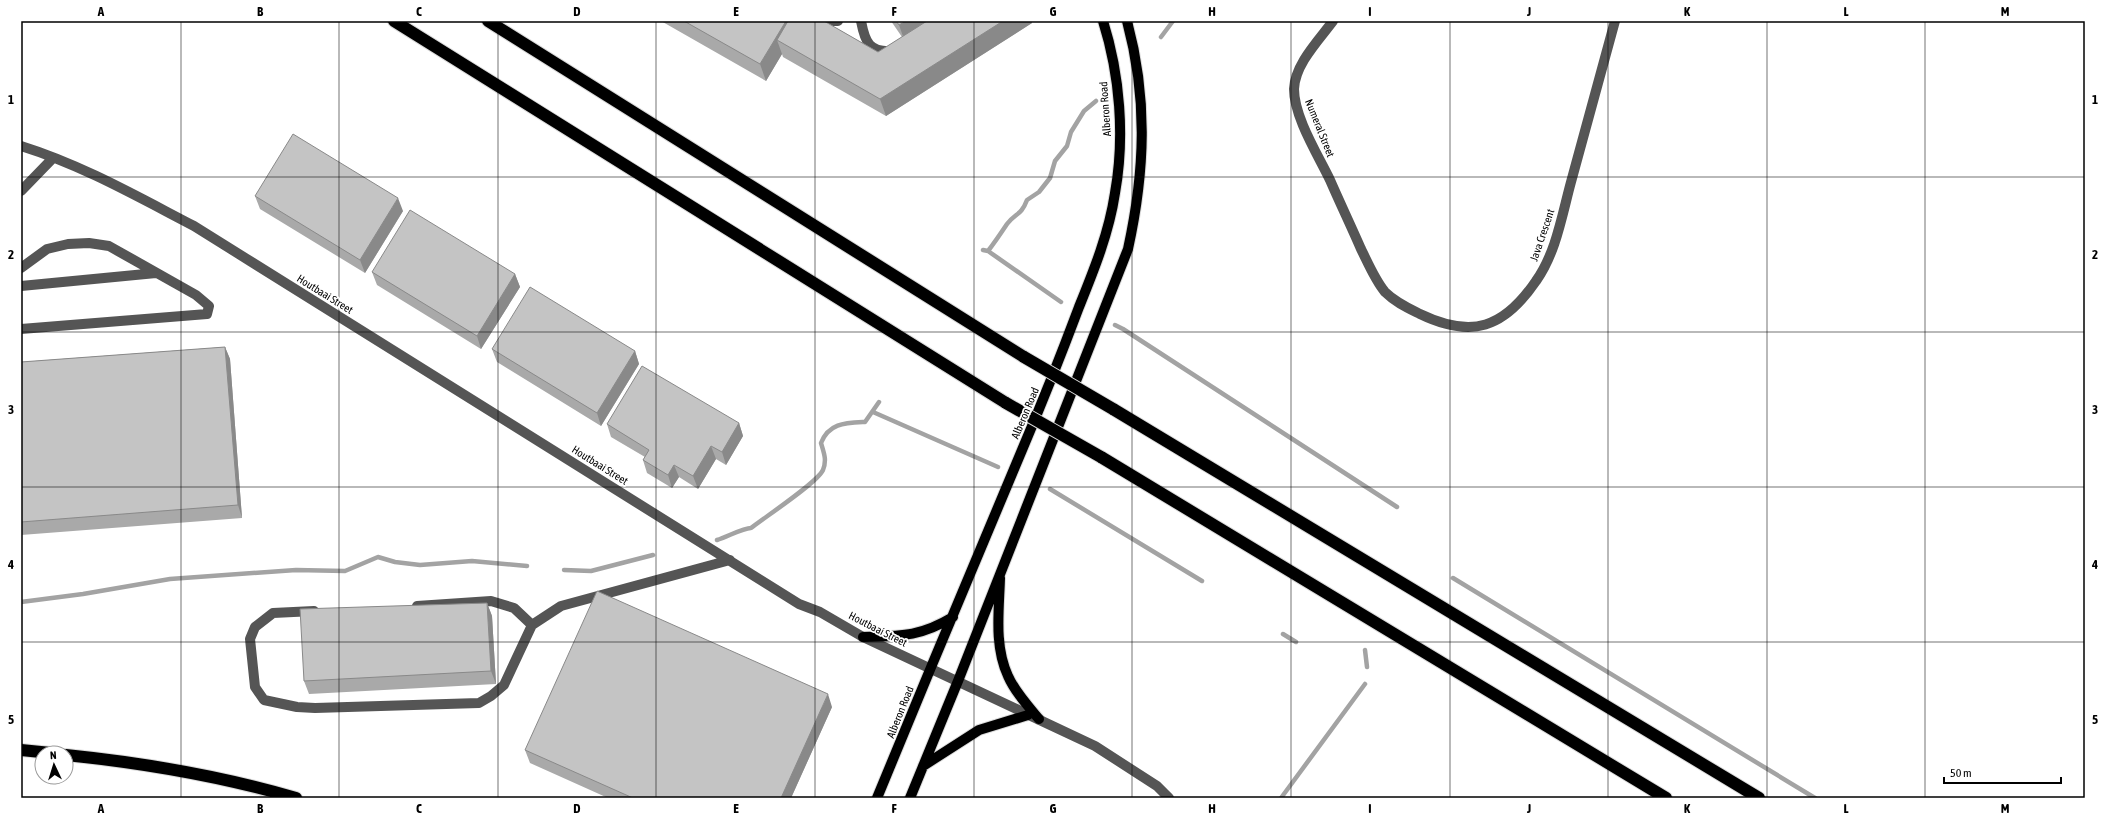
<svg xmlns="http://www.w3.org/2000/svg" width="2106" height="819" font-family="'Asap Condensed',sans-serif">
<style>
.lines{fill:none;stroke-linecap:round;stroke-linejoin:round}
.stream{stroke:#a3a3a3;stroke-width:4.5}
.major-casing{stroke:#dbdbdb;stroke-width:12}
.highway-casing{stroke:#dbdbdb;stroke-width:14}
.minor{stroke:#555;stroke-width:10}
.major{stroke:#000;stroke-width:10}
.highway{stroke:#000;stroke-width:12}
.highway-bridge-casing{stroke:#dbdbdb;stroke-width:14;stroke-linecap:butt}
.highway-bridge{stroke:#000;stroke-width:12}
.wall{fill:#a9a9a9}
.shaded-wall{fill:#898989}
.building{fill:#c4c4c4;stroke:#898989}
.grid{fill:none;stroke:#000;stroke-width:1;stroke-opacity:0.55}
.labels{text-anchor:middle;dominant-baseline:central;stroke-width:3.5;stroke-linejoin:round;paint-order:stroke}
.street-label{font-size:11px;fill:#000;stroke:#fff}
.neatline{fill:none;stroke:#000;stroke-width:1.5}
.grid-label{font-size:13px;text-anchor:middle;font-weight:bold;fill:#000}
</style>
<rect width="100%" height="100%" fill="#fff"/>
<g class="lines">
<!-- stream -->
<path class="stream" d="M1161,37L1173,21
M983,250L988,251L1061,302
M988,251C995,242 1001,233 1007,224C1015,213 1021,216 1027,200L1039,192L1050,178L1055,161L1067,146L1071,132L1084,111L1096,101
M1115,325L1123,329L1397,507
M873,412L998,467
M1050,489L1202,581
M717,540C727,537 743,528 751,528C765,517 817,483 823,470C827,460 824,453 821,443C829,423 845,423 865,422L879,402
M564,570L591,571L653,555
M1453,578L1815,798
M21,602L83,594L170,579L296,570L345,571L378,557L395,562L420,565L472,561L527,566
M1283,634L1296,642
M1365,650L1367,667
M1281,798L1365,684"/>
<!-- major casing -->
<g class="major-casing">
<path id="major" d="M1000,578C999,611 994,646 1008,676C1015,692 1028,706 1039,719
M863,637C900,636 920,637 953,617
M923,766L979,730L1028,715
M877,798C925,682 973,565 1022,450C1042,403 1061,355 1079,307C1094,270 1109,233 1115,193C1125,137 1120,75 1103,21
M910,798L958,681L1128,249C1145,171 1148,99 1127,21"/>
</g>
<!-- highway casing -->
<g class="highway-casing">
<path id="highway" d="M394,21L1006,403
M488,21L1024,357
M1113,409L1759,798
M1101,457L1666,798
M21,750L51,753
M66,755C144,763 221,776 296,798"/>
</g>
<!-- minor -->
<path class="minor" d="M831,21H838
M861,21C865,42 869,53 893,51
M1333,21C1319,40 1295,64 1294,89C1294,117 1318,155 1330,180C1340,203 1351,226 1361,249C1368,263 1375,280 1385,292C1395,302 1408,308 1420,314C1472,339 1504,328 1536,281C1556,253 1562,215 1571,182C1586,128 1600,75 1615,21
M21,146C82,165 138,197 194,226L799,604L820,612L863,637L1095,746L1157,786L1169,798
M21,191L53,158
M21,268L47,249L68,244L89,243L109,246L196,295L209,306L207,314L21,329
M21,286L156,273
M417,606L491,601L514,608L532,625
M314,611L273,613L255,627L250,639L255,687L264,700L297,707L315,708L479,703L491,696L504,685L532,625L561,606L730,560"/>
<!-- major -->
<use href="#major" class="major"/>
<!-- highway -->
<use href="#highway" class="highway"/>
<!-- highway-bridge casing -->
<g class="highway-bridge-casing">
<path id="highway-bridge" d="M1024,357L1113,409
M1006,403L1101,457"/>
</g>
<!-- highway-bridge -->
<use href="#highway-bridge" class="highway-bridge"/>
</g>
<!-- wall -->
<path class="wall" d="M661,21H824L878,52L902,37L891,21H1031L1032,23L886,116L783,57L782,54L766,81Z
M255,196L403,211L365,273L260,209Z
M372,272L515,274L520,287L481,349L377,285Z
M225,347L230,359L242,518L21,535V362Z
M492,349L635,351L639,364L601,426L497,362Z
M739,423L743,436L726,465L716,459L698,489L679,477L672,488L647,473L643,460L645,457L611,437L607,424Z
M487,603L492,616L496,684L309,694L304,681Z
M832,707L791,798H608L530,763L525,750Z"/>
<!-- shaded-wall -->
<path class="shaded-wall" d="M786,21H802L777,40L782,54L766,81L760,64Z
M906,21H938L905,42L899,25Z
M1003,21H1031L1032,23L886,116L880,99Z
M398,198L403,211L365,273L360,260Z
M515,274L520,287L481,349L477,336Z
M225,347L230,359L242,518L238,505Z
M635,351L639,364L601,426L597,413Z
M739,423L743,436L726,465L722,452Z
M711,446L716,459L698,489L693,476Z
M674,465L679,477L672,488L668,475Z
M487,603L492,616L496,684L491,671Z
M828,694L832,707L791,798H781Z"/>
<!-- building -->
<path class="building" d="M684,21H786L760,64Z
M788,21H824L878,52L927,21H1003L880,99L777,40Z
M896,21H906L899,25Z
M293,134L398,198L360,260L255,196Z
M410,210L515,274L477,336L372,272Z
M530,287L635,351L597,413L492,349Z
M225,347L238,505L21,522V362Z
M642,366L739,423L722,452L711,446L693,476L674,465L668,475L643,460L649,450L607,424Z
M597,591L828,694L781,798H633L525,750Z
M487,603L491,671L304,681L300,609Z"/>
<!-- grid -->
<path class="grid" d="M181,21V798M339,21V798M498,21V798M656,21V798M815,21V798M974,21V798M1132,21V798M1291,21V798M1450,21V798M1608,21V798M1767,21V798M1925,21V798M21,177H2085M21,332H2085M21,487H2085M21,642H2085"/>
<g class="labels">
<!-- street labels -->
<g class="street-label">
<text transform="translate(1105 109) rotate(-94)">Alberon Road</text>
<text transform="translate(1320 128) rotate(68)">Numeral Street</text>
<text transform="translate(1542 235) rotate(-71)">Java Crescent</text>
<text transform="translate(325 294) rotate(32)">Houtbaai Street</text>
<text transform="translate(1025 413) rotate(-67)">Alberon Road</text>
<text transform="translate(600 465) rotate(32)">Houtbaai Street</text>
<text transform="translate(878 629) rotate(27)">Houtbaai Street</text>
<text transform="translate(900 712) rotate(-68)">Alberon Road</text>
</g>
</g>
<!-- border -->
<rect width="2106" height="819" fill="none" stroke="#ffffff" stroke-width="44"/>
<!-- north arrow -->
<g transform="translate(54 765) rotate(356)"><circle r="19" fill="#ffffff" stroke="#999999"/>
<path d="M0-3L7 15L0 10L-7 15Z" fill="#000000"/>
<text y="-6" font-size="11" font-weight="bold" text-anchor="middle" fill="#000000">N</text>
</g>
<!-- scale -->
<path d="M1944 777v6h117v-6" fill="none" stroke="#000000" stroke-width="2"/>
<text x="1950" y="777" font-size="12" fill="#000000" stroke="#ffffff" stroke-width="3" paint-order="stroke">50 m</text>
<rect x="22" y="22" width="2062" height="775" class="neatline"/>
<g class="grid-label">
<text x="101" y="16">A</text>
<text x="260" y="16">B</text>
<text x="419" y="16">C</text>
<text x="577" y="16">D</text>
<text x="736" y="16">E</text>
<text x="894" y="16">F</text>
<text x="1053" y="16">G</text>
<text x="1212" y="16">H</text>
<text x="1370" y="16">I</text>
<text x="1529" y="16">J</text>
<text x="1687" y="16">K</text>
<text x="1846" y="16">L</text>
<text x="2005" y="16">M</text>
<text x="11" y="104">1</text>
<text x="2095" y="104">1</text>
<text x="11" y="259">2</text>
<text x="2095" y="259">2</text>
<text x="11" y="414">3</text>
<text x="2095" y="414">3</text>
<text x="11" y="569">4</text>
<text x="2095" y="569">4</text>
<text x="11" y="724">5</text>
<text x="2095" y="724">5</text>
<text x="101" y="813">A</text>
<text x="260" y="813">B</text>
<text x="419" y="813">C</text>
<text x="577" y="813">D</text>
<text x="736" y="813">E</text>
<text x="894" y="813">F</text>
<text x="1053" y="813">G</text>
<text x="1212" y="813">H</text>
<text x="1370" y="813">I</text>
<text x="1529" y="813">J</text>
<text x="1687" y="813">K</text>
<text x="1846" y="813">L</text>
<text x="2005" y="813">M</text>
</g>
</svg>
